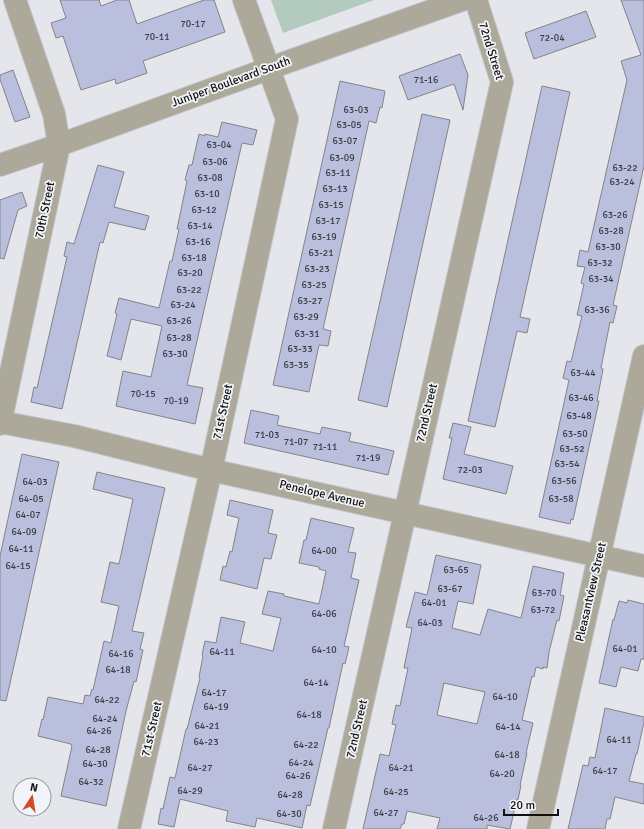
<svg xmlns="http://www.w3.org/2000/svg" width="644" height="829" font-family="Signika,sans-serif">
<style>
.green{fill:#b2cbbe}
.building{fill:#babfde;stroke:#838489;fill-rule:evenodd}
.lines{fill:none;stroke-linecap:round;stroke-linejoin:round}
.minor-casing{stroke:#c3c4c9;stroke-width:24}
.minor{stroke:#aca89a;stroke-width:22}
.labels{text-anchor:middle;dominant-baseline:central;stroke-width:3.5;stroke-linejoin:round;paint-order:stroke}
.number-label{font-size:10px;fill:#3a3c45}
.street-label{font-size:12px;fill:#101012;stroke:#f3f4f9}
</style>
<rect width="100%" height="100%" fill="#e5e6ec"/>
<!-- green -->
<path class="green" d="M271,0H374L283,33Z"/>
<!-- building -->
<path class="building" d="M60,0H99L101,6L117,0H129L137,24L204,0H214L225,32L143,61L147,73L116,84L115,79L81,90L63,36L56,38L51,23L66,18Z
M621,0H644V166L613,305L617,306L613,323L610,322L601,368L603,369L597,401H599L573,520L571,519L570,524L539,517L569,380L563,378L567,361L571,362L582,316L577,315L584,284L581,283L585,267L577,266L580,250L588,252L627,80L621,61L641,55Z
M586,11L596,37L534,59L525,33Z
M460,54L468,75L463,110L454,84L408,100L399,76Z
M13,70L30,117L15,122L0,79V75Z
M340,81L385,91L382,108L380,107L376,123L369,121L323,329L331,331L328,346L319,345L309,392L273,385Z
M542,86L570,92L520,317L530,319L527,333L517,331L495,427L468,421Z
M422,114L450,120L387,407L358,400Z
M222,122L257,130L253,145L242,143L187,385L203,388L195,424L116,406L123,371L151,377L162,326L131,319L121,360L107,356L117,314L115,313L119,298L159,308L170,261H172L179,229H177L187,181L185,180L189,165H192L199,134L205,136V134L218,137Z
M98,165L124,172L114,207L149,216L145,230L109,222L103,243L100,242L62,409L31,402L34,387L37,388L67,257L64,256L67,242L74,244Z
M22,192L27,206L18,210L4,259L0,258V200Z
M251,410L279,416L277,425L320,434L322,427L337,430L351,433L349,441L394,451L388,475L244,443Z
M453,423L471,427L464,454L513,466L506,494L443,479L452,438H449Z
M22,454L59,462L18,648L6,701L0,700V556Z
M97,472L165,488L132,631L144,633L140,649L143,650L136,682L134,681L126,711L106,806L61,796L72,746L71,745V744L38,736L42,719L43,720L48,697L83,704L85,695L90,696L92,689L93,690L104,641L111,643L119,606L101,602L110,562L119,564L133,499L93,489Z
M230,500L273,510L268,533L277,535L271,559L264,558L257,589L220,580L223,566L226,567L230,551L232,552L239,518L227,515Z
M311,518L354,528L348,552L356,553L351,578L359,580L344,646L349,647L345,664L343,663L329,728H328L310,806L307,805L302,828L257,818L255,827L226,821L228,811L180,799L174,827L158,824L161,808L163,809L170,777L175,778L186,729H187L200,678L199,677L203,656L202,655L205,641L216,643L221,617L245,622L240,643L273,651L281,618L262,614L268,591L284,594V596L319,604L326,571L319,569V567L299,563L304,540H306Z
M436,555L481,565L473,604L458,601L452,628L480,635L488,609L521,618L533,566L564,573L560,595L564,596L559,621L557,620L549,652L547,668L543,667V669L536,667L534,677L532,676L522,720L533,723L526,753H527L520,785H521L518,800L517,799L510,829L487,825V829H437L440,818L407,811L404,824H402L400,829H363L380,754L389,756L396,725L392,724L396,705L400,706L408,668H404L412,628L406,627L415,592L427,595ZM444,683L485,692L477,724L437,715Z
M628,600L644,604V659H641L638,671L621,667L616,687L599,683L613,619L614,620L619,601L627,603Z
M605,708L644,717V722L637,754H636L629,781L644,784V804L615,797L610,819H607L605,829H568L583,765L588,766L590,757L595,758Z"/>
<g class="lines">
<!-- minor casing -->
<g class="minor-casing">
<path id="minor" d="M0,165L59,145L287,62L462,0
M0,422L74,436L211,470L644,566
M0,424L59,145L54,114L15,0
M129,829L211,470L287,119L244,0
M334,829L502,82L476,0
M538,829L644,356"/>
</g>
<!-- minor -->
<use href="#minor" class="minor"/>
</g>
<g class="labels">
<!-- number labels -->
<g class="number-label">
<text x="193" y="24">70-17</text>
<text x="157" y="37">70-11</text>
<text x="552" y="38">72-04</text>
<text x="426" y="80">71-16</text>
<text x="356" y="110">63-03</text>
<text x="349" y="125">63-05</text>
<text x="345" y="141">63-07</text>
<text x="219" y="145">63-04</text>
<text x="342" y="158">63-09</text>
<text x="215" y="162">63-06</text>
<text x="625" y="168">63-22</text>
<text x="338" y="173">63-11</text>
<text x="210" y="178">63-08</text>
<text x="622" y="182">63-24</text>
<text x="335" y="189">63-13</text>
<text x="207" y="194">63-10</text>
<text x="331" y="205">63-15</text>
<text x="204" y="210">63-12</text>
<text x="615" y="215">63-26</text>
<text x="328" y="221">63-17</text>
<text x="200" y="226">63-14</text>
<text x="611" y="231">63-28</text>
<text x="324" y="237">63-19</text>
<text x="198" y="242">63-16</text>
<text x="608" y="247">63-30</text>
<text x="321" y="253">63-21</text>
<text x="194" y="258">63-18</text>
<text x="600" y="263">63-32</text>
<text x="317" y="269">63-23</text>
<text x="190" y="273">63-20</text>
<text x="601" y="279">63-34</text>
<text x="314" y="285">63-25</text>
<text x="189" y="290">63-22</text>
<text x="310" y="301">63-27</text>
<text x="183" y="305">63-24</text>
<text x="597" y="310">63-36</text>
<text x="306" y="317">63-29</text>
<text x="179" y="321">63-26</text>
<text x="307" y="334">63-31</text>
<text x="179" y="338">63-28</text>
<text x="300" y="349">63-33</text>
<text x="175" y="354">63-30</text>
<text x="296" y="365">63-35</text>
<text x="583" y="373">63-44</text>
<text x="143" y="394">70-15</text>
<text x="581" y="398">63-46</text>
<text x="176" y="401">70-19</text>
<text x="579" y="416">63-48</text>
<text x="575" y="434">63-50</text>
<text x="267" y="435">71-03</text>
<text x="296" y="442">71-07</text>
<text x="325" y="447">71-11</text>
<text x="572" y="449">63-52</text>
<text x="368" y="458">71-19</text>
<text x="567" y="464">63-54</text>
<text x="470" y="470">72-03</text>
<text x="564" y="481">63-56</text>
<text x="35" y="482">64-03</text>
<text x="31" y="499">64-05</text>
<text x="561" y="499">63-58</text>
<text x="28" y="515">64-07</text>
<text x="24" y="532">64-09</text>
<text x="21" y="549">64-11</text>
<text x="324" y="551">64-00</text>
<text x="18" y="566">64-15</text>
<text x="456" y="570">63-65</text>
<text x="450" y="589">63-67</text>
<text x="544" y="593">63-70</text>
<text x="434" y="603">64-01</text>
<text x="543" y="610">63-72</text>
<text x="324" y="614">64-06</text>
<text x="430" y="623">64-03</text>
<text x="625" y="649">64-01</text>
<text x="324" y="650">64-10</text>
<text x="222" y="652">64-11</text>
<text x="121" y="654">64-16</text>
<text x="118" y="670">64-18</text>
<text x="316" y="683">64-14</text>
<text x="214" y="693">64-17</text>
<text x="505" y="697">64-10</text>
<text x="107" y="700">64-22</text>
<text x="216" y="707">64-19</text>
<text x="309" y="715">64-18</text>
<text x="105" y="719">64-24</text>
<text x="207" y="726">64-21</text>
<text x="508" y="727">64-14</text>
<text x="99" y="731">64-26</text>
<text x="619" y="740">64-11</text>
<text x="206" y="742">64-23</text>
<text x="306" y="745">64-22</text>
<text x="98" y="750">64-28</text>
<text x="507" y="755">64-18</text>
<text x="301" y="763">64-24</text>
<text x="95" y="764">64-30</text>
<text x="200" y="768">64-27</text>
<text x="401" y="768">64-21</text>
<text x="605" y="771">64-17</text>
<text x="502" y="774">64-20</text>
<text x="298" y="776">64-26</text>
<text x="91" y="782">64-32</text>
<text x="190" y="791">64-29</text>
<text x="396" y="792">64-25</text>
<text x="290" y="795">64-28</text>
<text x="386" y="813">64-27</text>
<text x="289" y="814">64-30</text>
<text x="486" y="818">64-26</text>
</g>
<!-- street labels -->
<g class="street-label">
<text transform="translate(491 51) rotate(73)">72nd Street</text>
<text transform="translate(231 82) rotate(-20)">Juniper Boulevard South</text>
<text transform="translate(45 210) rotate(-78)">70th Street</text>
<text transform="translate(223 412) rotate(-78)">71st Street</text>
<text transform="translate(427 413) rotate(-77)">72nd Street</text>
<text transform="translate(322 494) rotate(13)">Penelope Avenue</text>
<text transform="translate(591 592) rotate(-77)">Pleasantview Street</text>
<text transform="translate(152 729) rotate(-77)">71st Street</text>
<text transform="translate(357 729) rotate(-77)">72nd Street</text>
</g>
</g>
<!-- north arrow -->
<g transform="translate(32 797) rotate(12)"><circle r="19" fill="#f3f4f9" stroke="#98999d"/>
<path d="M0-3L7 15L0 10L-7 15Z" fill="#d3492b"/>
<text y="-6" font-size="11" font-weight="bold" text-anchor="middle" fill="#101012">N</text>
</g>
<!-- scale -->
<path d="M504 809v6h54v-6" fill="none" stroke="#101012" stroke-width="2"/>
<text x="510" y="809" font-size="12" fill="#101012" stroke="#f3f4f9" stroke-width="3" paint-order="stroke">20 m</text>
</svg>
